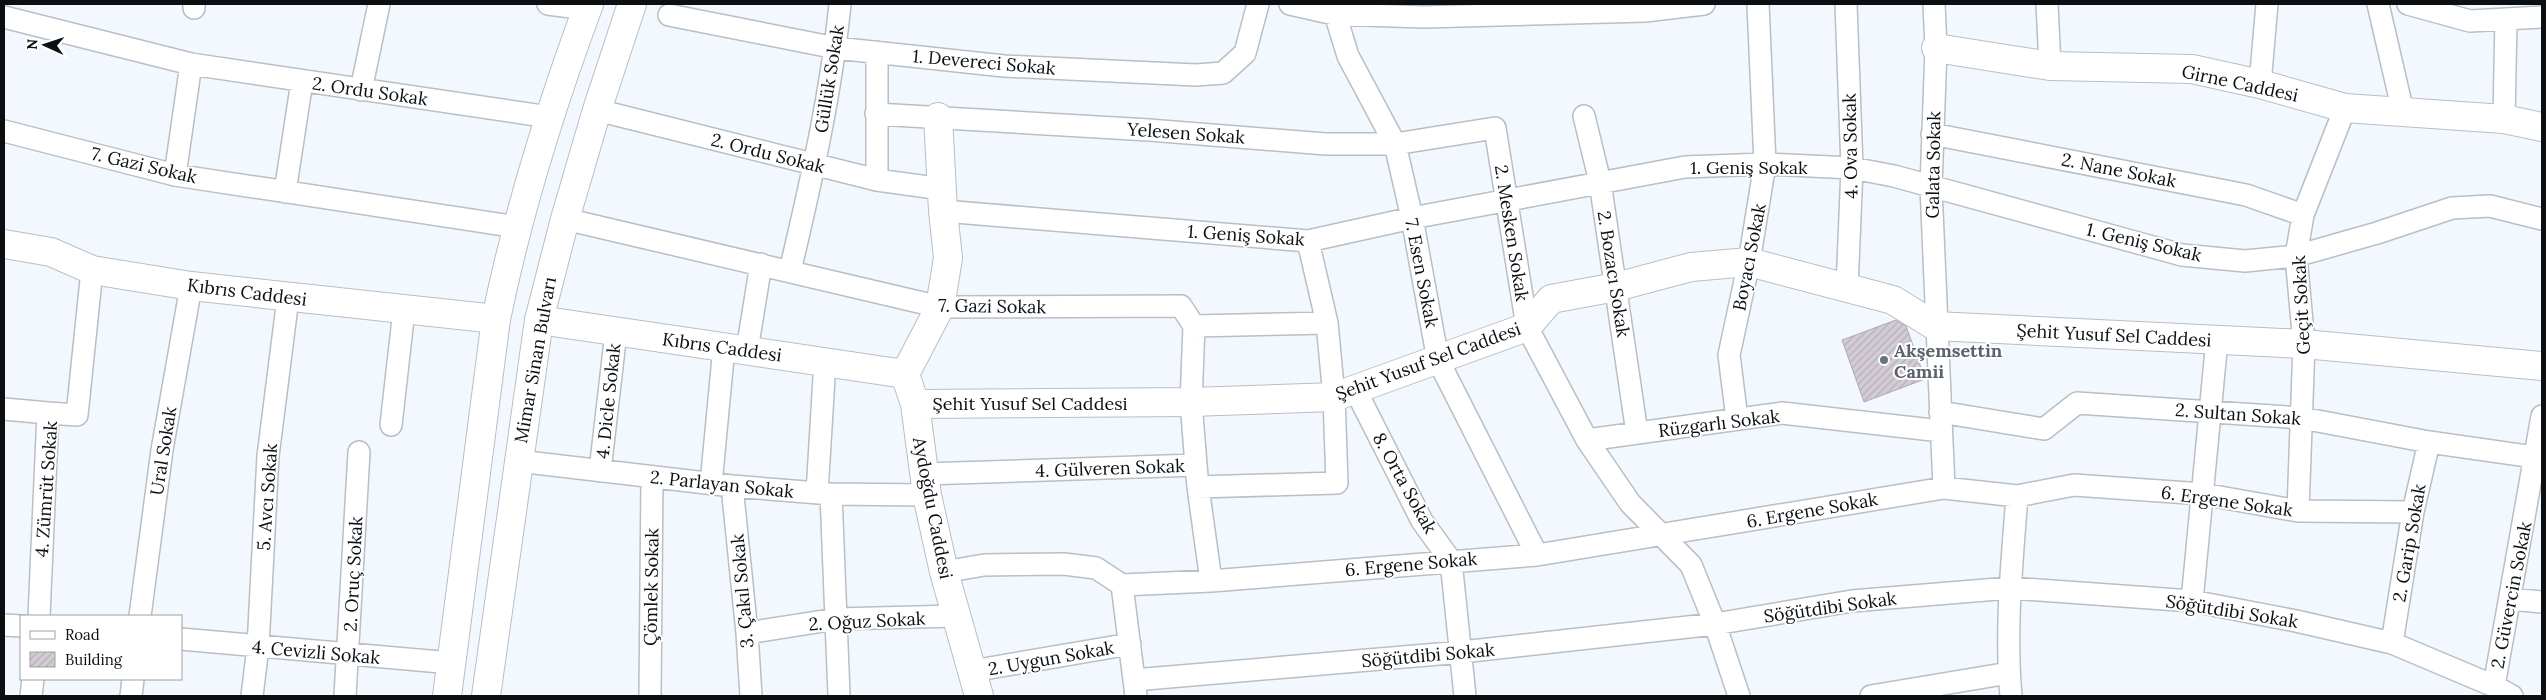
<svg xmlns="http://www.w3.org/2000/svg" width="2546" height="700" font-family="Lora,serif">
<style>
.building{fill:url(#building-hatch);stroke:#b1aab3}
.lines{fill:none;stroke-linecap:round;stroke-linejoin:round}
.street-casing{stroke:#b7bfc7;stroke-width:24}
.secondary-casing{stroke:#b7bfc7;stroke-width:30}
.primary-casing{stroke:#b7bfc7;stroke-width:30}
.street{stroke:#fff;stroke-width:21}
.secondary{stroke:#fff;stroke-width:28}
.primary{stroke:#fff;stroke-width:28}
.worship-dot{fill:#6b7280;stroke:#fff;stroke-width:2}
.labels{text-anchor:middle;dominant-baseline:central;stroke-width:4;stroke-linejoin:round;paint-order:stroke}
.street-label{font-size:18px;fill:#0c0f12;stroke:#fff}
.worship-label{font-size:18px;font-weight:bold;fill:#5b616d;stroke:#fff;text-anchor:start}
</style>
<defs>
<pattern id="building-hatch" width="6" height="6" patternUnits="userSpaceOnUse" patternTransform="scale(1.25)"><rect width="6" height="6" fill="#d3ccd5"/><path d="M-1 1l2-2M0 6l6-6M5 7l2-2" fill="none" stroke="#b4aeb6"/></pattern>
</defs>
<rect width="100%" height="100%" fill="#f3f8fe"/>
<!-- building -->
<path class="building" d="M1896,320L1906,326L1925,379L1864,402L1842,340Z"/>
<g class="lines">
<!-- street casing -->
<g class="street-casing">
<path id="street" d="M548,4L587,9
M1290,4L1334,14L1424,17L1645,11L1704,4
M1332,4L1348,56L1395,144L1412,218L1438,360L1537,555
M1846,4L1852,168L1847,288
M1934,4L1936,48L1931,187L1944,488
M2047,4L2050,66
M2378,4L2403,112
M2408,4L2470,21L2542,17
M194,8V4
M669,15L836,48L1004,66L1196,75L1223,73L1245,53L1258,4
M4,17L191,64L175,175
M191,64L549,117
M2260,84L2267,4
M361,90L379,4
M597,110L877,180L942,189
M876,114L1149,130L1326,144H1395L1495,128L1527,327L1587,440L1630,503L1691,565L1715,624L1739,696
M1584,116L1600,182L1637,433
M2504,119L2506,19
M4,131L175,175L518,227
M1932,134L2246,195L2303,215
M877,180V52
M285,192L302,81
M943,211L1308,241L1412,218L1685,167L1765,164L1852,168L1894,176L2182,255L2245,261L2296,256L2377,233L2452,208L2490,206L2542,219
M565,219L940,307L1181,306L1194,326L1327,323
M790,271C811,182 831,94 840,4
M1194,326L1191,402L1196,465
M747,350L761,264
M1355,389L1422,521L1451,561L1465,696
M4,409L48,413
M1940,412L2044,429L2077,403L2302,418L2429,442L2542,458
M1737,419L1729,355L1749,262L1765,164L1758,4
M391,425L404,310
M1587,440L1782,413L1941,431
M518,461L732,486L831,494L927,495
M600,471L616,332
M924,474L1196,465L1198,487L1337,483L1334,397L1327,323L1308,241
M711,484L724,347
M732,486L747,633L751,696
M1198,487L1211,581
M817,493L825,361
M831,494L839,695
M2298,511L2304,344L2296,256L2303,215L2345,108
M944,572L984,565L1064,564L1096,568L1122,585L1211,581L1537,555L1944,488L2017,496L2074,485L2203,494L2298,511L2413,512
M1122,585L1136,696
M2511,599L2542,602
M2192,601L2217,340
M39,616L48,413L77,415L92,270
M140,616L162,450L191,286
M4,625L21,626
M747,633L836,619L956,616
M181,639L452,663
M2392,643L2413,512L2429,442
M972,671L1130,644
M1134,680L1462,652L1715,624L1852,601L2010,588L2192,601L2296,621L2392,643L2494,686L2512,696
M2494,686L2542,416
M31,696L33,679
M131,696L133,679
M252,696L258,647L268,456L288,298
M345,696L359,452
M650,696L652,477
M1871,696L2009,673
M2011,696C2005,630 2012,562 2017,496"/>
</g>
<!-- secondary casing -->
<g class="secondary-casing">
<path id="secondary" d="M1936,48L2050,66L2192,69L2260,84L2345,108L2504,119L2542,127
M938,117L943,211L948,258L940,307L905,374L915,404L927,495L944,572L979,696
M4,244L51,252L92,270L191,286L496,319
M539,320L905,374
M915,404L1191,402L1334,397L1527,327L1551,299L1616,287L1691,267L1749,262L1893,300L1935,326L2304,344L2542,366"/>
</g>
<!-- primary casing -->
<g class="primary-casing">
<path id="primary" d="M447,696L496,319C518,212 551,106 589,4
M486,696L539,320L565,219L597,110L632,4"/>
</g>
<!-- street -->
<use href="#street" class="street"/>
<!-- secondary -->
<use href="#secondary" class="secondary"/>
<!-- primary -->
<use href="#primary" class="primary"/>
</g>
<!-- markers -->
<circle class="worship-dot" cx="1884" cy="360" r="5"/>
<g class="labels">
<!-- street labels -->
<g class="street-label">
<text transform="translate(984 62) rotate(5)">1. Devereci Sokak</text>
<text transform="translate(829 79) rotate(-81)">Güllük Sokak</text>
<text transform="translate(2240 83) rotate(12)">Girne Caddesi</text>
<text transform="translate(370 91) rotate(8)">2. Ordu Sokak</text>
<text transform="translate(1186 133) rotate(4)">Yelesen Sokak</text>
<text transform="translate(1850 146) rotate(-91)">4. Ova Sokak</text>
<text transform="translate(768 153) rotate(14)">2. Ordu Sokak</text>
<text transform="translate(144 165) rotate(13)">7. Gazi Sokak</text>
<text transform="translate(1933 165) rotate(-89)">Galata Sokak</text>
<text x="1749" y="167">1. Geniş Sokak</text>
<text transform="translate(2119 170) rotate(11)">2. Nane Sokak</text>
<text transform="translate(1512 233) rotate(81)">2. Mesken Sokak</text>
<text transform="translate(1246 235) rotate(4)">1. Geniş Sokak</text>
<text transform="translate(2144 242) rotate(13)">1. Geniş Sokak</text>
<text transform="translate(1749 257) rotate(-79)">Boyacı Sokak</text>
<text transform="translate(1422 273) rotate(79)">7. Esen Sokak</text>
<text transform="translate(1614 274) rotate(81)">2. Bozacı Sokak</text>
<text transform="translate(247 292) rotate(7)">Kıbrıs Caddesi</text>
<text transform="translate(2301 305) rotate(-93)">Geçit Sokak</text>
<text transform="translate(992 306) rotate(1)">7. Gazi Sokak</text>
<text transform="translate(2114 335) rotate(3)">Şehit Yusuf Sel Caddesi</text>
<text transform="translate(722 347) rotate(8)">Kıbrıs Caddesi</text>
<text transform="translate(535 360) rotate(-80)">Mimar Sinan Bulvarı</text>
<text transform="translate(1428 361) rotate(-20)">Şehit Yusuf Sel Caddesi</text>
<text transform="translate(608 401) rotate(-84)">4. Dicle Sokak</text>
<text x="1030" y="403">Şehit Yusuf Sel Caddesi</text>
<text transform="translate(2238 414) rotate(4)">2. Sultan Sokak</text>
<text transform="translate(1719 423) rotate(-7)">Rüzgarlı Sokak</text>
<text transform="translate(163 451) rotate(-81)">Ural Sokak</text>
<text transform="translate(1110 468) rotate(-2)">4. Gülveren Sokak</text>
<text transform="translate(1405 483) rotate(61)">8. Orta Sokak</text>
<text transform="translate(722 484) rotate(6)">2. Parlayan Sokak</text>
<text transform="translate(46 489) rotate(-86)">4. Zümrüt Sokak</text>
<text transform="translate(267 497) rotate(-86)">5. Avcı Sokak</text>
<text transform="translate(2227 501) rotate(8)">6. Ergene Sokak</text>
<text transform="translate(933 508) rotate(79)">Aydoğdu Caddesi</text>
<text transform="translate(1812 510) rotate(-10)">6. Ergene Sokak</text>
<text transform="translate(2409 543) rotate(-80)">2. Garip Sokak</text>
<text transform="translate(1411 564) rotate(-5)">6. Ergene Sokak</text>
<text transform="translate(353 574) rotate(-87)">2. Oruç Sokak</text>
<text transform="translate(651 587) rotate(-89)">Çömlek Sokak</text>
<text transform="translate(742 591) rotate(-95)">3. Çakıl Sokak</text>
<text transform="translate(2511 595) rotate(-79)">2. Güvercin Sokak</text>
<text transform="translate(1830 607) rotate(-8)">Söğütdibi Sokak</text>
<text transform="translate(2232 611) rotate(9)">Söğütdibi Sokak</text>
<text transform="translate(867 621) rotate(-3)">2. Oğuz Sokak</text>
<text transform="translate(316 652) rotate(5)">4. Cevizli Sokak</text>
<text transform="translate(1428 655) rotate(-5)">Söğütdibi Sokak</text>
<text transform="translate(1051 658) rotate(-10)">2. Uygun Sokak</text>
</g>
<!-- worship labels -->
<g class="worship-label">
<text x="1894" y="350">Akşemsettin<tspan x="1894" dy="21">Camii</tspan></text>
</g>
</g>
<!-- border -->
<rect width="2546" height="700" fill="none" stroke="#0c0f12" stroke-width="10"/>
<!-- legend -->
<rect x="20" y="615" width="162" height="65" fill="#ffffff" stroke="#9e9fa0"/>
<rect x="30" y="631" width="25" height="8" fill="#ffffff" stroke="#9e9fa0"/>
<text x="65" y="640" font-size="15" fill="#0c0f12">Road</text>
<rect x="30" y="652" width="25" height="15" fill="url(#building-hatch)" stroke="#9e9fa0"/>
<text x="65" y="665" font-size="15" fill="#0c0f12">Building</text>
<!-- north arrow -->
<g transform="translate(45 45) rotate(273)" stroke="#ffffff" stroke-width="4" paint-order="stroke">
<path d="M0-4L9 19L0 12L-9 19Z" fill="#0c0f12"/>
<text y="-8" font-size="14" font-weight="bold" text-anchor="middle" fill="#0c0f12">N</text>
</g>
</svg>
